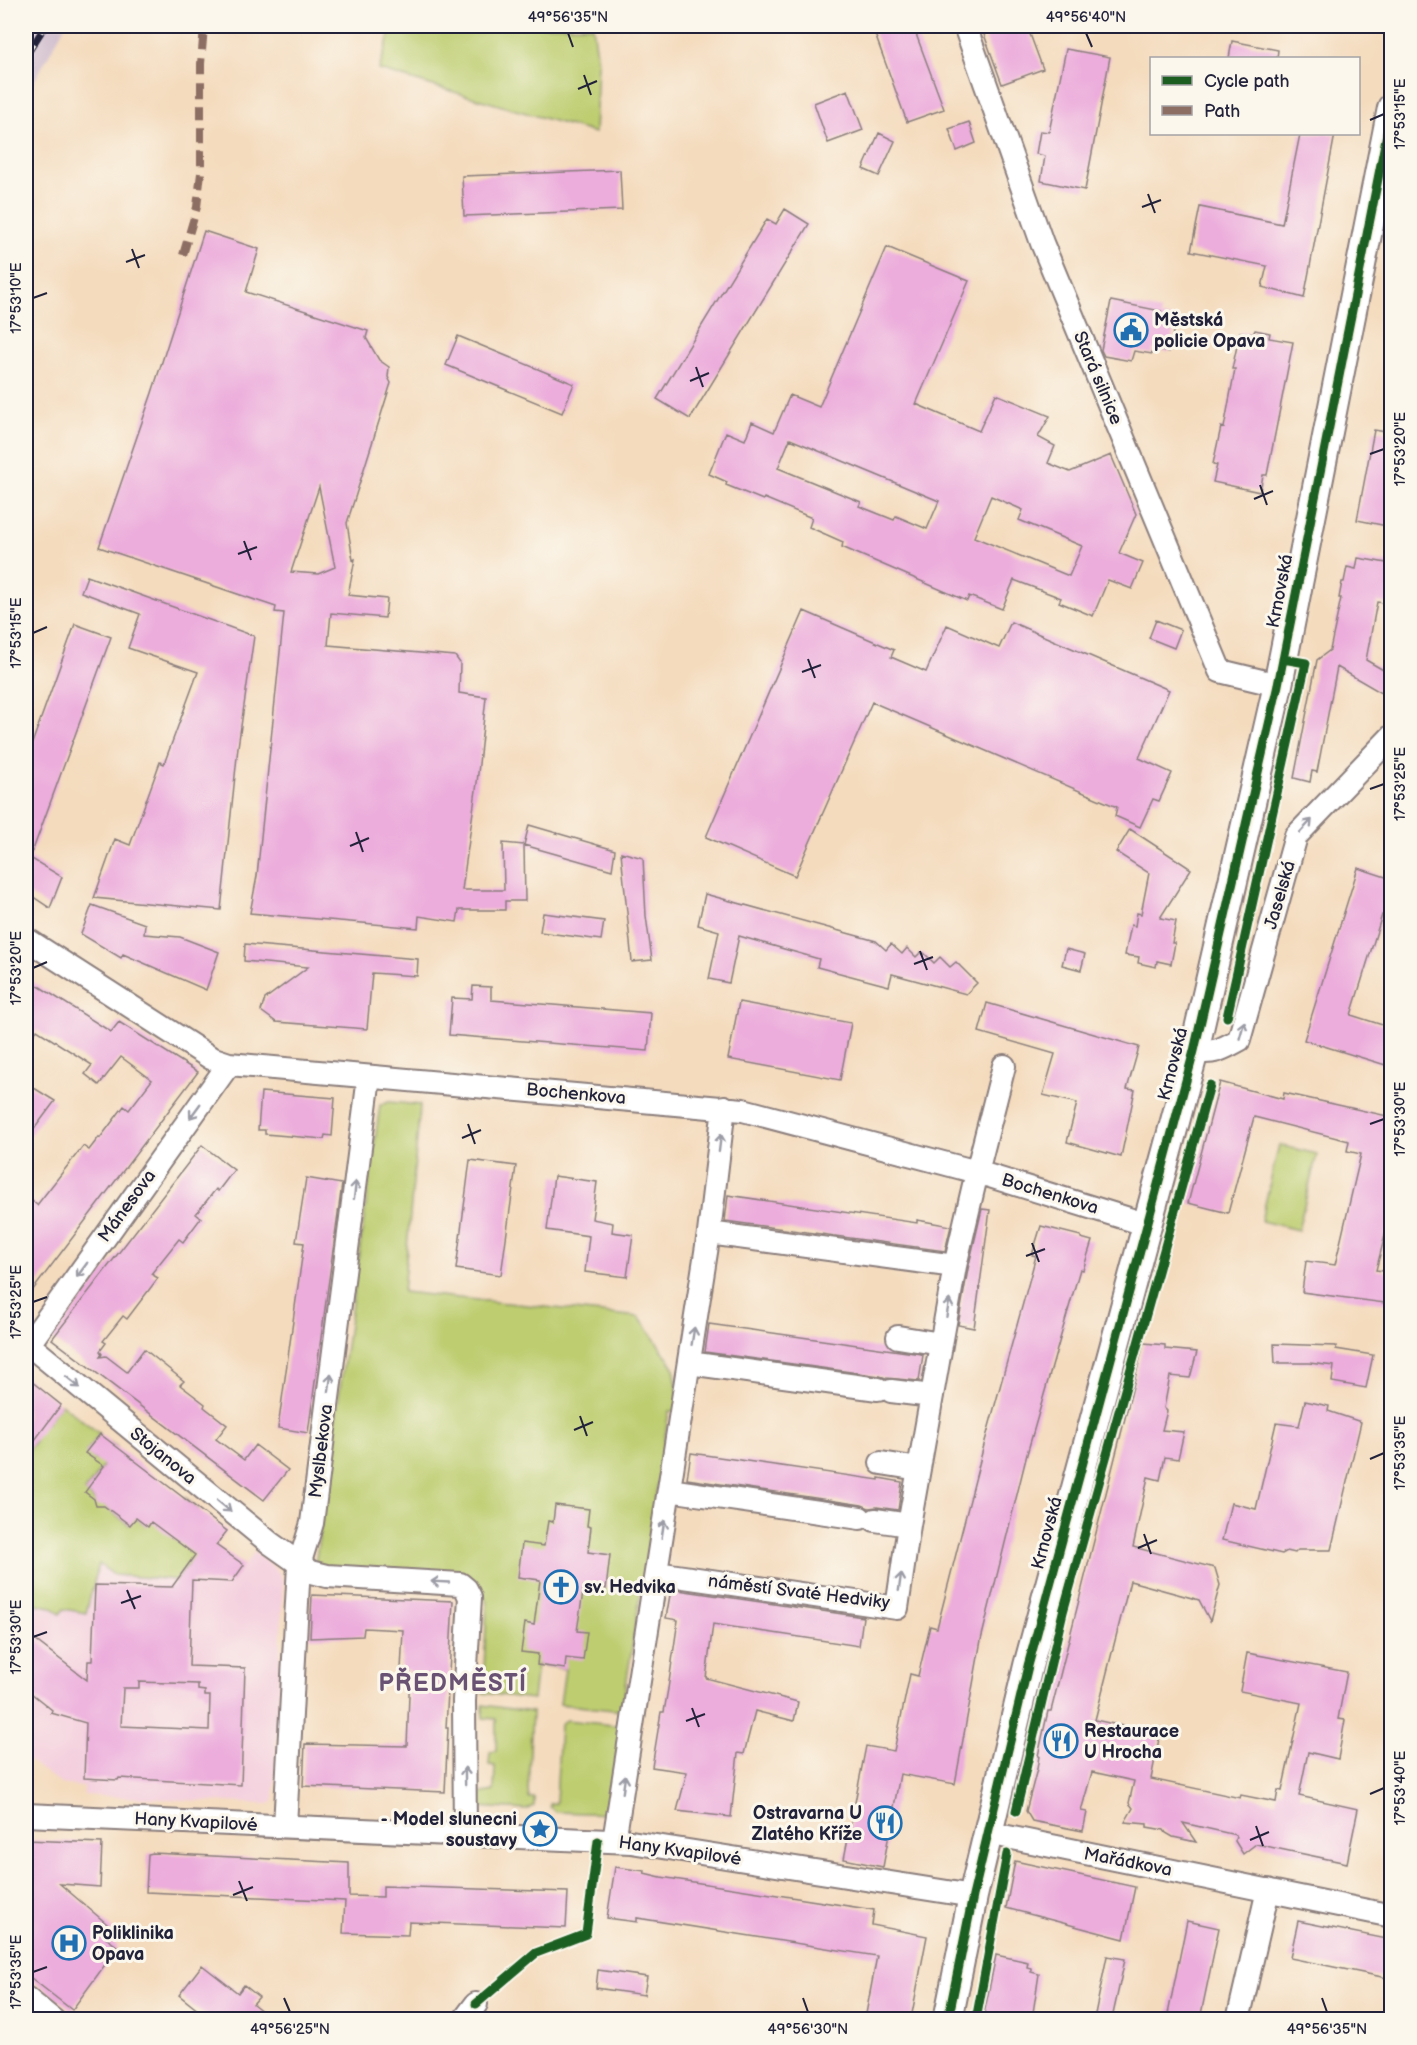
<svg xmlns="http://www.w3.org/2000/svg" width="1417" height="2045" font-family="'Balsamiq Sans',sans-serif">
<style>
.built{fill:#f4cfde}
.industrial{fill:#d0bdce}
.green{fill:#bdcd6f;stroke:#707855;stroke-width:1.5}
.building{fill:#ecacdc;fill-rule:evenodd}
.lines{fill:none;stroke-linecap:round;stroke-linejoin:round}
.minor-casing{stroke:#8b7e7c;stroke-width:26}
.major-casing{stroke:#8b7e7c;stroke-width:32}
.minor{stroke:#fff;stroke-width:22}
.major{stroke:#fff;stroke-width:28}
.rail-casing{stroke:#22223b;stroke-width:7}
.rail{stroke:#fbf7ec;stroke-width:4.5;stroke-dasharray:14;stroke-linecap:butt}
.quiet{stroke:#8d6e63;stroke-width:8;stroke-dasharray:15 8;stroke-linecap:butt}
.cycleway-casing{stroke:#fbf7ec;stroke-width:13}
.cycleway{stroke:#1b5e20;stroke-width:9}
.oneway{stroke:#9c9ca7}
.ticks{fill:none;stroke:#22223b;stroke-width:2}
.labels{text-anchor:middle;dominant-baseline:central;stroke-width:6;stroke-linejoin:round;paint-order:stroke}
.poi-label{font-size:18px;font-weight:bold;fill:#22223b;stroke:#fbf7ec;text-anchor:start}
.street-label{font-size:18px;fill:#22223b;stroke:#fbf7ec}
.district-label{font-size:24px;font-weight:bold;letter-spacing:1.5px;fill:#695273;stroke:#fbf7ec}
.neatline{fill:none;stroke:#22223b;stroke-width:2}
.ticks-label{font-size:15px;text-anchor:middle;fill:#22223b}
</style>
<rect width="100%" height="100%" fill="#fbf7ec"/>
<filter id="ink" filterUnits="userSpaceOnUse"><feTurbulence type="fractalNoise" baseFrequency=".0167" numOctaves="2"/><feDisplacementMap in="SourceGraphic" scale="12" xChannelSelector="R" yChannelSelector="G"/><feConvolveMatrix kernelMatrix="1 2 1 2 8 2 1 2 1" color-interpolation-filters="sRGB"/></filter>
<filter id="wash" filterUnits="userSpaceOnUse"><feTurbulence type="fractalNoise" baseFrequency=".008" numOctaves="4" result="noise"/><feDisplacementMap in="SourceGraphic" scale="24" xChannelSelector="R" yChannelSelector="G"/><feGaussianBlur stdDeviation="1.35" result="paint"/><feColorMatrix in="noise" values="0 0 0 0 0 0 0 0 0 0 0 0 0 0 0 0 0 1.4 0 .05"/><feComposite in="paint" operator="in"/></filter>
<g filter="url(#wash)">
<rect width="100%" height="100%" fill="#f4dbbe"/>
<!-- built -->
<path class="built" d="M254,1552L278,1571L283,1582L274,1798L272,1802L268,1804L84,1795V1787L61,1784L26,1758V1602L51,1607L60,1613L64,1609L86,1613L99,1564L178,1580L232,1582Z"/>
<!-- industrial -->
<path class="industrial" d="M26,26H65L26,96Z"/>
<!-- green -->
<path class="green" d="M392,26H593L598,63L595,133L379,70Z
M389,1102L420,1105L403,1292L639,1317L674,1367L681,1412L669,1411L622,1711L560,1704L565,1669L537,1665L533,1699L483,1693L487,1603L481,1587L469,1576L349,1572L315,1566L380,1105Z
M1279,1145L1317,1154L1298,1230L1261,1221Z
M61,1404L100,1434L86,1452L95,1460L110,1442L117,1447L85,1491L98,1505L102,1504L129,1525L135,1517L147,1526L156,1515L181,1502L185,1497L199,1510L188,1524L199,1557L191,1560L177,1580L114,1575L99,1564L86,1613L64,1609L60,1614L51,1607L26,1602V1453L35,1441L31,1437L46,1425Z
M483,1705L532,1712L528,1790L529,1798H534V1806L527,1810L477,1807L478,1794L494,1791L495,1766L489,1765L490,1752L496,1751V1719L483,1718Z
M566,1720L621,1726L610,1800L615,1814L555,1812L550,1807V1804L556,1803L560,1724Z"/>
<g id="blocks">
<!-- building -->
<path class="building" d="M872,26H913L944,109L907,122Z
M981,26H1027L1043,69L1002,84Z
M1232,41L1278,50L1277,58H1229Z
M1066,49L1110,57L1085,190L1041,181L1045,156L1036,154L1040,131L1049,132Z
M848,90L863,130L828,143L814,103Z
M969,122L976,143L957,151L949,129Z
M879,133L895,141L879,176L863,169Z
M1300,134H1335L1304,298L1262,287L1267,266L1191,251L1200,207L1282,224Z
M620,170L622,210L464,216L462,176Z
M785,209L809,224L690,419L657,399L767,219L776,224Z
M204,231L259,249L246,292L368,331L366,338L379,360L389,367L388,377L391,383L347,523L353,560L355,559L348,595L387,599L385,618L331,613L328,645L455,656L460,663L459,693L486,697L477,783L462,890H504L503,843L524,845L529,825L615,850L612,870L524,845L525,901H505V910H459L457,922L419,916L418,928L250,913L257,876L284,613L275,612L276,607L99,547L152,393ZM319,487L335,567L318,574L291,572Z
M887,247L969,281L916,404L979,431L996,394L1050,416L1038,437L1055,446L1048,463L1070,472L1111,455L1136,514L1119,553L1143,563L1132,589L1108,580L1093,616L1059,602L1061,598L1014,580L1002,609L969,596L967,601L842,547L843,542L809,527L812,518L764,498L763,500L726,485L727,482L709,474L726,432L745,440L752,422L774,432L790,395L819,407ZM790,439L939,501L927,529L896,516L894,520L859,506L861,502L778,468ZM991,496L1023,510L1019,520L1082,546L1069,576L974,537Z
M1111,301L1161,311L1160,316L1176,319L1169,352L1153,349L1152,354L1134,351L1131,361L1104,356L1101,350Z
M1255,330L1270,333L1269,338L1293,342L1267,475H1263L1260,492L1213,482L1217,465L1213,464L1221,427L1224,428L1235,369H1232L1240,332L1253,334Z
M458,336L574,384L562,413L446,365Z
M1374,430L1392,433V527L1357,520Z
M1358,558L1392,564V604L1377,602L1366,660L1392,675V699L1337,667L1317,772L1312,771L1310,782L1294,778L1317,660L1330,650L1341,598H1339L1342,582H1344L1347,567L1356,569Z
M87,576L254,636L238,747L221,910L94,898L115,839L130,845L160,762L164,764L198,672L128,648L140,614L81,592Z
M804,611L894,650L891,657L926,672L947,625L999,648L1011,622L1169,690L1139,758L1172,773L1159,801L1153,799L1140,827L1115,816L1117,807L872,702L795,876L706,837Z
M1156,620L1181,630L1174,648L1149,638Z
M75,624L111,637L30,858L62,877L50,908L26,892V760Z
M1130,829L1191,869L1160,918L1176,921L1172,943H1175L1171,964L1157,961L1156,967L1138,963L1139,957L1125,955L1131,925L1135,926L1137,913L1141,914L1149,873L1116,852Z
M621,852L643,858L646,916L652,960L632,962Z
M1358,868L1392,879V918L1382,915L1351,1015L1392,1028V1067L1304,1040Z
M705,894L876,941L886,950L891,944L902,954L907,948L916,957L921,952L923,955L924,953L934,963L940,957L950,967L956,962L977,983L966,994L892,974L889,986L817,967L819,959L739,936L729,983L709,979L719,931L698,925Z
M92,905L145,924L144,934L180,937L219,952L206,990L123,954L121,958L81,934Z
M543,913L604,921L601,940L540,932Z
M245,944L418,959L417,976L372,973L367,1029L276,1022L261,1011L265,999L308,967L244,961Z
M1066,949L1085,954L1081,970L1062,965Z
M26,978L111,1032L119,1022L198,1072L26,1299V1196L37,1205L83,1146L89,1150L99,1137L100,1138L124,1106L129,1110L152,1080L121,1057L99,1085L85,1074L92,1065L37,1030L26,1046Z
M473,986L491,987V1000L651,1013L648,1051L449,1035L452,998L472,999Z
M739,1002L851,1023L840,1080L728,1059Z
M987,1003L1139,1047L1127,1089L1135,1090L1121,1157L1067,1142L1077,1103L1043,1095L1055,1054L979,1032Z
M1220,1082L1283,1099L1284,1093L1392,1117V1216H1390L1376,1270L1392,1272V1304L1302,1292L1306,1261L1335,1265L1361,1154L1347,1151L1349,1141L1254,1117L1228,1213L1188,1203Z
M26,1083L55,1101L26,1140Z
M261,1092L335,1098L332,1136L325,1135L324,1139L265,1134V1130H258Z
M202,1145L234,1170L218,1191L216,1189L196,1214L201,1218L183,1242L179,1239L151,1274L158,1278L127,1319L123,1316L103,1341L106,1343L100,1351L102,1354L100,1357L106,1356L127,1372L144,1349L184,1381L180,1385L205,1404L204,1407L227,1425L216,1439L244,1460L255,1445L288,1470L264,1500L52,1339Z
M470,1160L516,1166L501,1275L456,1269Z
M554,1176L597,1182L592,1219L613,1223L612,1232L633,1235L627,1277L585,1272L589,1236L547,1230Z
M306,1178L342,1184L308,1433L278,1428L304,1243L296,1242Z
M728,1195L917,1223V1220L951,1226L945,1251L725,1221Z
M982,1209L990,1210L974,1328L958,1325L968,1269Z
M1041,1226L1081,1236V1238L1092,1241L1083,1270L1080,1269L1027,1454L981,1640L955,1784L900,1774L883,1867L844,1859L866,1746L894,1751L910,1674L918,1676L930,1626L937,1628L984,1445L1036,1256L1032,1255Z
M709,1324L921,1354L923,1355L919,1381L886,1378L880,1376L705,1352Z
M1144,1343L1165,1345V1349L1197,1352L1190,1378L1170,1376L1164,1408L1167,1411L1162,1430L1184,1432L1178,1459L1165,1457L1160,1480L1148,1477L1133,1547L1215,1568L1220,1585L1210,1621L1199,1600L1130,1581L1095,1720L1160,1734L1151,1779L1240,1798L1241,1795L1276,1802L1278,1790L1282,1791L1301,1703L1240,1691L1247,1653L1347,1672L1338,1719L1345,1720L1338,1759L1308,1752L1299,1796L1358,1809L1347,1863L1256,1844L1243,1854L1235,1841L1236,1835L1183,1823L1196,1842L1173,1837L1166,1833L1164,1830L1147,1827V1824L1125,1822L1133,1808L1129,1803L1134,1781L1092,1772L1081,1811L1087,1812L1083,1831L1032,1821L1026,1811L1037,1769L1039,1756H1038L1048,1711H1051Z
M1274,1344L1336,1346V1349L1373,1355L1366,1388L1332,1382L1334,1366L1309,1363H1275Z
M26,1377L61,1405L26,1452Z
M1305,1401L1329,1406L1328,1411L1361,1422L1331,1550H1298L1295,1553L1287,1551L1282,1554L1222,1540L1231,1503L1256,1509L1276,1423L1299,1426Z
M100,1434L227,1531L216,1545L244,1565L232,1582L192,1580L189,1666L245,1668L241,1785L119,1778L118,1780L84,1778L86,1723L51,1713L52,1710L26,1689V1633L87,1680L88,1661H92L95,1585L172,1587L195,1555L151,1522L148,1527L136,1518L130,1525L104,1506H96L94,1499L85,1492L104,1466L85,1453ZM139,1682L198,1684V1690L205,1691V1696H210L209,1730L121,1726L123,1688H139Z
M691,1453L879,1480V1478L902,1482L898,1510L877,1507L869,1508L862,1505L687,1479Z
M555,1505L589,1509L587,1526L591,1527L588,1552L610,1555L606,1589L584,1586L577,1631L587,1632L583,1660L566,1658L565,1669L537,1665L538,1654L521,1652L525,1623L534,1625L540,1580L518,1577L522,1543L544,1546L548,1521L553,1522Z
M671,1589L863,1617L859,1646L713,1624L706,1678L798,1702L794,1721L755,1711L744,1754L738,1753L731,1817L677,1811L687,1772L652,1767L661,1712H664L668,1689L678,1620L666,1618Z
M312,1595L453,1601L446,1728H448L445,1792L303,1786L305,1744L407,1746L410,1670H401L403,1630L364,1628L363,1636L310,1638Z
M26,1840L102,1843L100,1887L60,1884L113,1929L106,1938L118,1947L72,2010L26,1974Z
M153,1853L349,1863V1896L383,1897V1886L568,1892L566,1928L409,1922L408,1935L343,1933L345,1901L146,1892L148,1854Z
M1015,1861L1135,1887L1124,1939L1006,1908Z
M615,1867L645,1871L644,1873L661,1877L874,1910L872,1925L927,1936L911,2019H865L877,1956L637,1918V1922L607,1918Z
M1187,1921L1219,1928L1200,2019H1167Z
M1298,1921L1392,1940V1979L1290,1958Z
M996,1955L1028,1962L1027,1967L1031,1968V1972L1039,1974L1032,2019H983Z
M1107,1956L1125,1959L1123,1969L1112,2019H1094Z
M202,1965L238,1993L244,1985L259,1997L253,2004L272,2019H211L199,2011L179,1995Z
M598,1970L647,1977L644,1995L596,1988Z"/>
</g>
</g>
<g filter="url(#ink)">
<use href="#blocks" fill-opacity="0" stroke="#8b7e7c" stroke-width="1.5"/>
<g class="lines">
<!-- minor casing -->
<g class="minor-casing">
<path id="minor" d="M965,26L1042,243L1220,671L1278,685
M26,939L211,1058L229,1064L743,1110L977,1172L1148,1225
M1194,1051C1214,1054 1221,1050 1239,1040L1296,836L1392,736
M709,1233L955,1266
M898,1337L941,1344
M28,1344L270,1543L311,1572L327,1576L460,1584L466,1589L470,1597L464,1701L465,1835
M26,1348L229,1064
M689,1363L878,1389
M891,1391L932,1396
M881,1463L919,1469
M669,1490L860,1518
M875,1520L909,1525
M656,1573L897,1608L909,1525L955,1266L977,1172L1004,1066
M26,1815L631,1842L973,1896
M285,1826L299,1565L312,1523L369,1077
M988,1833L1392,1916
M614,1841L709,1233L724,1107
M26,1998L53,2020
M464,2020L476,2004
M1238,2020L1268,1890"/>
</g>
<!-- major casing -->
<g class="major-casing">
<path id="major" d="M948,2020L973,1896L1028,1666L1194,1051L1278,685L1392,108"/>
</g>
<!-- minor -->
<use href="#minor" class="minor"/>
<!-- major -->
<use href="#major" class="major"/>
<!-- rail casing -->
<g class="rail-casing">
<path id="rail" d="M26,56L45,26"/>
</g>
<!-- rail -->
<use href="#rail" class="rail"/>
<!-- quiet -->
<path class="quiet" d="M183,255L197,207L201,173V64L204,26"/>
<!-- cycleway casing -->
<g class="cycleway-casing">
<path id="cycleway" d="M1227,1017L1306,663L1283,659
M1016,1811L1063,1612L1210,1085
M476,2004L536,1953L586,1934L598,1841
M948,2020L973,1896L1028,1666L1194,1051L1278,685L1392,108
M976,2020L1007,1854"/>
</g>
<!-- cycleway -->
<use href="#cycleway" class="cycleway"/>
</g>
<!-- one-way arrows -->
<defs><path id="oneway-shaft" d="M-6 0H5M1.5-3L5.5 0L1.5 3" fill="none" stroke-width="1.6" stroke-linecap="round" stroke-linejoin="round" transform="scale(1.5)"/></defs>
<g class="oneway">
<use href="#oneway-shaft" transform="translate(1306 826) rotate(-47)"/>
<use href="#oneway-shaft" transform="translate(1242 1030) rotate(-74)"/>
<use href="#oneway-shaft" transform="translate(195 1111) rotate(126)"/>
<use href="#oneway-shaft" transform="translate(720 1143) rotate(-83)"/>
<use href="#oneway-shaft" transform="translate(355 1190) rotate(-83)"/>
<use href="#oneway-shaft" transform="translate(82 1270) rotate(126)"/>
<use href="#oneway-shaft" transform="translate(948 1308) rotate(-80)"/>
<use href="#oneway-shaft" transform="translate(693 1336) rotate(-81)"/>
<use href="#oneway-shaft" transform="translate(73 1382) rotate(39)"/>
<use href="#oneway-shaft" transform="translate(330 1383) rotate(-83)"/>
<use href="#oneway-shaft" transform="translate(224 1506) rotate(39)"/>
<use href="#oneway-shaft" transform="translate(663 1529) rotate(-81)"/>
<use href="#oneway-shaft" transform="translate(440 1582) rotate(-177)"/>
<use href="#oneway-shaft" transform="translate(900 1582) rotate(-82)"/>
<use href="#oneway-shaft" transform="translate(465 1776) rotate(-91)"/>
<use href="#oneway-shaft" transform="translate(624 1784) rotate(-82)"/>
</g>
</g>
<!-- ticks -->
<path class="ticks" d="M568,33L573,47M1086,33L1092,47M584,75L591,95M578,89L597,81M1370,120L1384,114M1148,194L1155,213M1142,207L1161,200M132,249L139,268M126,262L145,255M33,298L47,293M696,367L703,387M690,381L709,373M1370,454L1384,449M1260,485L1267,505M1254,499L1273,491M244,541L251,560M238,554L257,547M33,633L47,627M808,659L815,678M802,672L821,665M1370,789L1384,784M356,832L363,852M350,846L369,838M920,951L927,970M914,964L933,957M33,968L47,962M468,1124L475,1144M1370,1124L1384,1119M462,1138L481,1130M1032,1243L1039,1262M1026,1256L1045,1249M33,1302L47,1297M580,1416L587,1436M574,1430L593,1422M1370,1459L1384,1453M1144,1534L1151,1554M1138,1548L1157,1540M127,1590L135,1609M121,1603L141,1596M33,1637L47,1632M692,1708L699,1727M686,1721L705,1714M1370,1794L1384,1788M1256,1826L1263,1846M1250,1840L1269,1832M239,1881L247,1901M233,1895L253,1887M33,1972L47,1967M284,1998L290,2012M803,1998L808,2012M1322,1998L1327,2012"/>
<!-- icons -->
<defs>
<g id="civic-ring" transform="scale(1.725)"><circle r="9.5" fill="#fbf7ec" stroke="#1f6fb2" stroke-width="1.5"/><path d="M-.6-6.5H3V-4.5H.6V-3L4-1V1h2V6H-6V1h2V-1L-.6-3ZM-1.2 2.5V6h2.4V2.5Z" fill="#1f6fb2"/></g>
<g id="church-ring" transform="scale(1.725)"><circle r="9.5" fill="#fbf7ec" stroke="#1f6fb2" stroke-width="1.5"/><path d="M-1.2-6h2.4v3.5h3.3v2.4h-3.3V6h-2.4V-.1h-3.3v-2.4h3.3Z" fill="#1f6fb2"/></g>
<g id="restaurant-ring" transform="scale(1.725)"><circle r="9.5" fill="#fbf7ec" stroke="#1f6fb2" stroke-width="1.5"/><path d="M-5-6h1v4h1v-4h1v4h1v-4h1v5L-1.5 .5V6h-2V.5L-5-1ZM5-6V6H3V1.5H1.5Q1.5-4 5-6Z" fill="#1f6fb2"/></g>
<g id="sight-ring" transform="scale(1.725)"><circle r="9.5" fill="#fbf7ec" stroke="#1f6fb2" stroke-width="1.5"/><path d="M0-6L1.8-2.2L6-1.7L2.9 1.2L3.7 5.4L0 3.3L-3.7 5.4L-2.9 1.2L-6-1.7L-1.8-2.2Z" fill="#1f6fb2"/></g>
<g id="hospital-ring" transform="scale(1.725)"><circle r="9.5" fill="#fbf7ec" stroke="#1f6fb2" stroke-width="1.5"/><path d="M-5-5h3v3.5h4V-5h3V5h-3V1.5h-4V5h-3Z" fill="#1f6fb2"/></g>
</defs>
<g fill-rule="evenodd">
<use href="#civic-ring" x="1131" y="330"/>
<use href="#church-ring" x="561" y="1587"/>
<use href="#restaurant-ring" x="1061" y="1741"/>
<use href="#restaurant-ring" x="885" y="1823"/>
<use href="#sight-ring" x="540" y="1829"/>
<use href="#hospital-ring" x="69" y="1943"/>
</g>
<g class="labels">
<!-- poi labels -->
<g class="poi-label">
<text x="1154" y="320">Městská<tspan x="1154" dy="21">policie Opava</tspan></text>
<text x="584" y="1587">sv. Hedvika</text>
<text x="1084" y="1731">Restaurace<tspan x="1084" dy="21">U Hrocha</tspan></text>
<text x="862" y="1813" text-anchor="end">Ostravarna U<tspan x="862" dy="21">Zlatého Kříže</tspan></text>
<text x="517" y="1819" text-anchor="end">- Model slunecni<tspan x="517" dy="21">soustavy</tspan></text>
<text x="92" y="1933">Poliklinika<tspan x="92" dy="21">Opava</tspan></text>
</g>
<!-- street labels -->
<g class="street-label">
<text transform="translate(1098 378) rotate(67)">Stará silnice</text>
<text transform="translate(1280 591) rotate(-79)">Krnovská</text>
<text transform="translate(1280 895) rotate(-74)">Jaselská</text>
<text transform="translate(1173 1064) rotate(-76)">Krnovská</text>
<text transform="translate(576 1094) rotate(5)">Bochenkova</text>
<text transform="translate(1050 1194) rotate(17)">Bochenkova</text>
<text transform="translate(127 1206) rotate(-54)">Mánesova</text>
<text transform="translate(321 1451) rotate(-83)">Myslbekova</text>
<text transform="translate(163 1456) rotate(39)">Stojanova</text>
<text transform="translate(1047 1533) rotate(-75)">Krnovská</text>
<text transform="translate(799 1592) rotate(7)">náměstí Svaté Hedviky</text>
<text transform="translate(196 1822) rotate(3)">Hany Kvapilové</text>
<text transform="translate(680 1851) rotate(8)">Hany Kvapilové</text>
<text transform="translate(1128 1862) rotate(11)">Mařádkova</text>
</g>
<!-- district labels -->
<g class="district-label">
<text x="453" y="1683">PŘEDMĚSTÍ</text>
</g>
</g>
<!-- margin -->
<rect width="1417" height="2045" fill="none" stroke="#fbf7ec" stroke-width="66"/>
<!-- legend -->
<rect x="1150" y="57" width="210" height="78" fill="#fbf7ec" stroke="#a4a2a5" stroke-width="1.5"/>
<rect x="1162" y="76" width="30" height="9" fill="#1b5e20" stroke="#a4a2a5" stroke-width="1.5"/>
<text x="1204" y="87" font-size="18" fill="#22223b">Cycle path</text>
<rect x="1162" y="106" width="30" height="9" fill="#8d6e63" stroke="#a4a2a5" stroke-width="1.5"/>
<text x="1204" y="117" font-size="18" fill="#22223b">Path</text>
<rect x="33" y="33" width="1351" height="1979" class="neatline"/>
<g class="ticks-label">
<text x="568" y="22">49°56'35"N</text>
<text x="1086" y="22">49°56'40"N</text>
<text transform="translate(1400 114) rotate(-90)" y="5">17°53'15"E</text>
<text transform="translate(16 298) rotate(-90)" y="5">17°53'10"E</text>
<text transform="translate(1400 449) rotate(-90)" y="5">17°53'20"E</text>
<text transform="translate(16 633) rotate(-90)" y="5">17°53'15"E</text>
<text transform="translate(1400 784) rotate(-90)" y="5">17°53'25"E</text>
<text transform="translate(16 968) rotate(-90)" y="5">17°53'20"E</text>
<text transform="translate(1400 1119) rotate(-90)" y="5">17°53'30"E</text>
<text transform="translate(16 1302) rotate(-90)" y="5">17°53'25"E</text>
<text transform="translate(1400 1453) rotate(-90)" y="5">17°53'35"E</text>
<text transform="translate(16 1637) rotate(-90)" y="5">17°53'30"E</text>
<text transform="translate(1400 1788) rotate(-90)" y="5">17°53'40"E</text>
<text transform="translate(16 1972) rotate(-90)" y="5">17°53'35"E</text>
<text x="290" y="2034">49°56'25"N</text>
<text x="808" y="2034">49°56'30"N</text>
<text x="1327" y="2034">49°56'35"N</text>
</g>
</svg>
